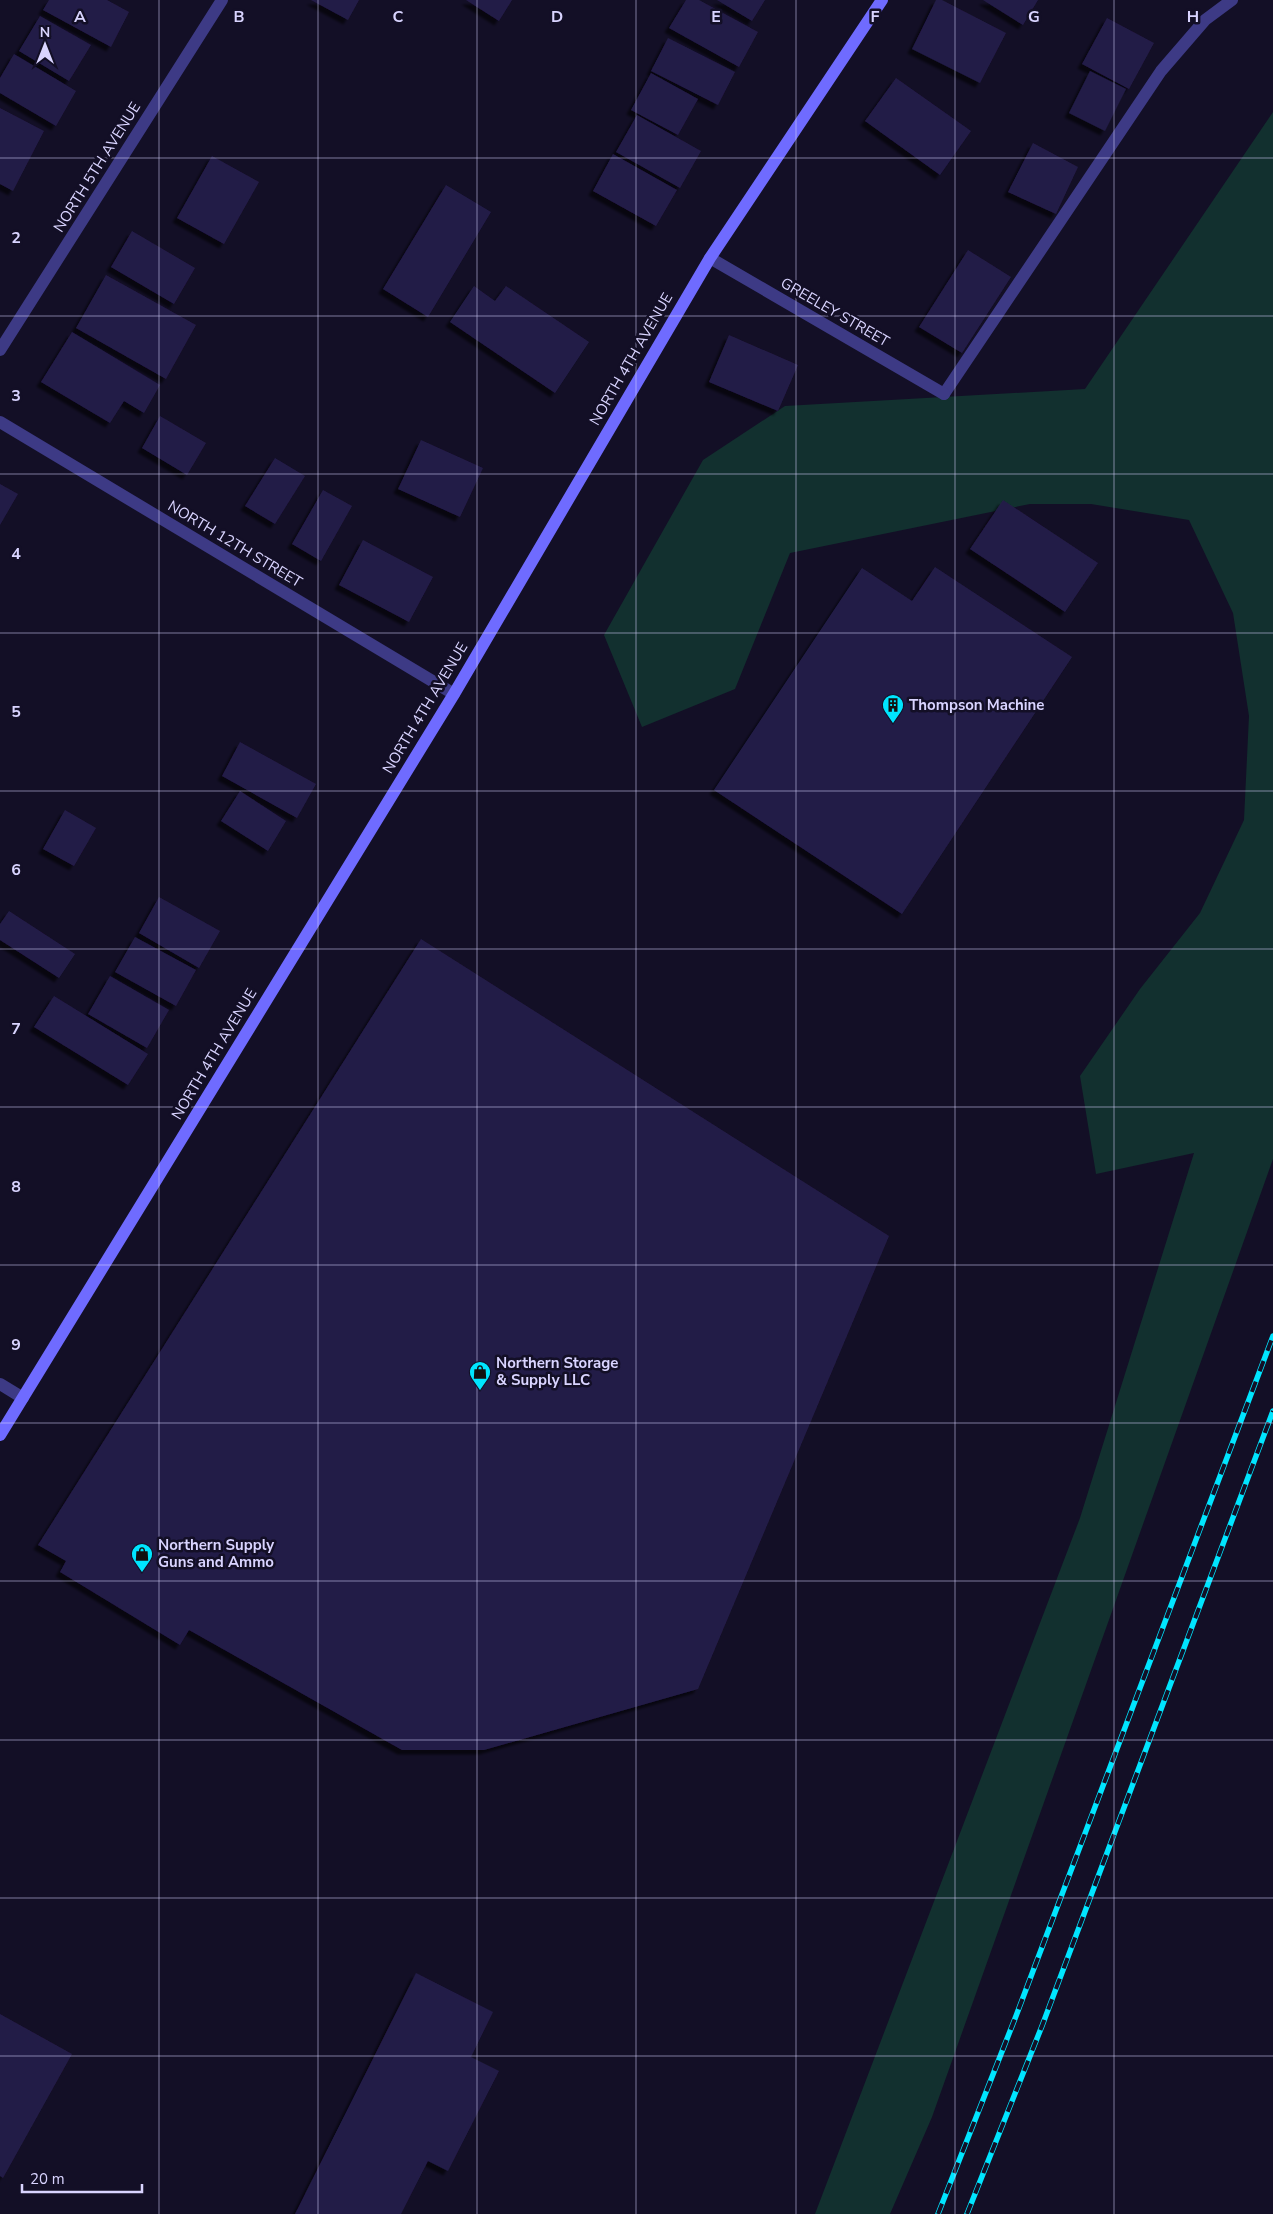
<svg xmlns="http://www.w3.org/2000/svg" width="1273" height="2214" font-family="'Nunito Sans',sans-serif">
<style>
.green{fill:#12302f}
.building{fill:#241b47;filter:url(#shadow)}
.lines{fill:none;stroke-linecap:round;stroke-linejoin:round}
.lane{stroke:#3d3a85;stroke-width:12}
.street{stroke:#3d3a85;stroke-width:12}
.secondary{stroke:#6f6bff;stroke-width:12}
.rail-casing{stroke:#00e5ff;stroke-width:5.5}
.rail{stroke:#130f26;stroke-width:4;stroke-dasharray:11;stroke-linecap:butt}
.grid{fill:none;stroke:#d9d4ff;stroke-width:1;stroke-opacity:0.55}
.labels{text-anchor:middle;dominant-baseline:central;stroke-width:5;stroke-linejoin:round;paint-order:stroke}
.street-label{font-size:15px;fill:#d9d4ff;stroke:#130f26}
.poi-label{font-size:15px;font-weight:bold;fill:#d9d4ff;stroke:#130f26;text-anchor:start}
.grid-label{font-size:16px;text-anchor:middle;font-weight:bold;fill:#d9d4ff;stroke:#130f26;stroke-width:5;stroke-linejoin:round;paint-order:stroke}
</style>
<defs>
<filter id="shadow"><feDropShadow dx="-4.5" dy="4.5" stdDeviation="1" flood-color="#0009"/></filter>
</defs>
<rect width="100%" height="100%" fill="#130f26"/>
<!-- green -->
<path class="green" d="M1273,112V1159L932,2117L890,2214H815L1080,1518L1194,1153L1096,1174L1080,1076L1140,989L1200,913L1244,820L1249,716L1233,613L1189,520L1091,504H1030L790,553L735,689L642,727L604,635L703,460L785,406L1085,389Z"/>
<!-- building -->
<path class="building" d="M49,0H107L129,12L111,47L43,10Z
M311,0H359L348,20Z
M466,0H512L499,21Z
M686,0H699L758,32L739,67L669,28Z
M717,0H765L752,21Z
M936,0H942L1006,33L980,83L912,49Z
M983,0H1038L1023,25Z
M40,16L91,45L69,81L19,51Z
M1107,18L1154,43L1129,89L1082,64Z
M668,38L735,72L718,105L651,71Z
M14,54L76,91L56,126L0,93V78Z
M1090,71L1126,89L1105,131L1069,113Z
M651,73L698,99L678,135L631,110Z
M896,78L971,131L940,175L865,121Z
M0,108L44,131L13,191L0,184Z
M637,115L701,151L680,188L616,152Z
M1033,143L1078,167L1056,214L1008,192Z
M613,154L677,190L656,226L593,191Z
M212,156L259,182L224,244L177,218Z
M446,185L491,212L428,317L383,289Z
M132,231L195,268L174,304L111,267Z
M968,250L1011,277L962,353L919,327Z
M106,275L196,325L166,379L76,328Z
M474,286L495,301L506,286L589,342L555,393L450,322Z
M72,332L160,385L144,413L124,401L110,423L41,382Z
M729,335L798,365L778,411L709,382Z
M160,416L206,443L187,475L142,448Z
M421,440L483,468L460,517L398,489Z
M275,458L305,476L275,524L245,506Z
M0,484L18,494L0,525Z
M323,490L352,506L321,561L292,544Z
M1003,500L1098,563L1065,612L970,549Z
M363,540L433,577L409,622L339,585Z
M935,567L1072,657L902,914L714,790L862,568L912,601Z
M240,742L316,784L297,818L222,776Z
M240,791L286,821L268,851L221,821Z
M65,810L96,828L74,866L43,849Z
M159,897L220,931L199,968L139,933Z
M9,911L75,954L59,978L0,940V924Z
M135,937L196,970L176,1006L115,972Z
M421,939L889,1236L698,1689L484,1750H402L189,1630L180,1645L60,1572L66,1561L38,1545Z
M110,976L169,1010L147,1048L88,1014Z
M54,996L148,1054L128,1085L34,1027Z
M416,1973L493,2012L471,2057L499,2071L448,2171L428,2161L401,2214H295Z
M0,2014L72,2054L3,2178L0,2176Z"/>
<g class="lines">
<!-- lane -->
<path class="lane" d="M944,394L1161,71L1205,20L1232,0"/>
<!-- street -->
<path class="street" d="M710,258L944,394
M0,350L222,0
M0,422L454,694
M0,1384L23,1398"/>
<!-- secondary -->
<path class="secondary" d="M0,1435L454,694L710,258L882,0"/>
<!-- rail casing -->
<g class="rail-casing">
<path id="rail" d="M938,2214L1016,2016L1273,1336
M967,2214L1042,2026L1273,1411"/>
</g>
<!-- rail -->
<use href="#rail" class="rail"/>
</g>
<!-- grid -->
<path class="grid" d="M159,0V2214M318,0V2214M477,0V2214M636,0V2214M796,0V2214M955,0V2214M1114,0V2214M0,158H1273M0,316H1273M0,474H1273M0,633H1273M0,791H1273M0,949H1273M0,1107H1273M0,1265H1273M0,1423H1273M0,1581H1273M0,1740H1273M0,1898H1273M0,2056H1273"/>
<!-- icons -->
<defs>
<g id="building-pin" transform="scale(1.125)"><path d="M0 17L-7.5 6A9.5 9.5 0 1 1 7.5 6Z" fill="#00e5ff" stroke="#130f26"/><path d="M-4-6H4V6H1V3H-1V6H-4ZM-2.5-4.3h1.7v1.8h-1.7ZM.8-4.3h1.7v1.8H.8ZM-2.5-1h1.7V.8h-1.7ZM.8-1h1.7V.8H.8Z" fill="#111"/></g>
<g id="shop-pin" transform="scale(1.125)"><path d="M0 17L-7.5 6A9.5 9.5 0 1 1 7.5 6Z" fill="#00e5ff" stroke="#130f26"/><path d="M-5-2.5h2.3a2.7 3.5 0 0 1 5.4 0H5L5.5 6h-11ZM-1.5-2.5h3a1.5 2.3 0 0 0-3 0Z" fill="#111"/></g>
</defs>
<g fill-rule="evenodd">
<use href="#building-pin" x="893" y="705"/>
<use href="#shop-pin" x="480" y="1372"/>
<use href="#shop-pin" x="142" y="1554"/>
</g>
<g class="labels">
<!-- street labels -->
<g class="street-label">
<text transform="translate(97 167) rotate(-58)">NORTH 5TH AVENUE</text>
<text transform="translate(835 312) rotate(30)">GREELEY STREET</text>
<text transform="translate(631 359) rotate(-60)">NORTH 4TH AVENUE</text>
<text transform="translate(235 544) rotate(31)">NORTH 12TH STREET</text>
<text transform="translate(425 708) rotate(-59)">NORTH 4TH AVENUE</text>
<text transform="translate(214 1054) rotate(-59)">NORTH 4TH AVENUE</text>
</g>
<!-- poi labels -->
<g class="poi-label">
<text x="909" y="705">Thompson Machine</text>
<text x="496" y="1363">Northern Storage<tspan x="496" dy="17">&amp; Supply LLC</tspan></text>
<text x="158" y="1545">Northern Supply<tspan x="158" dy="17">Guns and Ammo</tspan></text>
</g>
</g>
<g class="grid-label">
<text x="80" y="22">A</text>
<text x="239" y="22">B</text>
<text x="398" y="22">C</text>
<text x="557" y="22">D</text>
<text x="716" y="22">E</text>
<text x="875" y="22">F</text>
<text x="1034" y="22">G</text>
<text x="1193" y="22">H</text>
<text x="16" y="243">2</text>
<text x="16" y="401">3</text>
<text x="16" y="559">4</text>
<text x="16" y="717">5</text>
<text x="16" y="875">6</text>
<text x="16" y="1034">7</text>
<text x="16" y="1192">8</text>
<text x="16" y="1350">9</text>
</g>
<!-- north arrow -->
<g transform="translate(45 45)" stroke="#130f26" stroke-width="4" paint-order="stroke">
<path d="M0-4L9 19L0 12L-9 19Z" fill="#d9d4ff"/>
<text y="-8" font-size="14" font-weight="bold" text-anchor="middle" fill="#d9d4ff">N</text>
</g>
<!-- scale -->
<path d="M22 2184v8h120v-8" fill="none" stroke="#d9d4ff" stroke-width="2.5"/>
<text x="30" y="2184" font-size="15" fill="#d9d4ff" stroke="#130f26" stroke-width="4" paint-order="stroke">20 m</text>
</svg>
